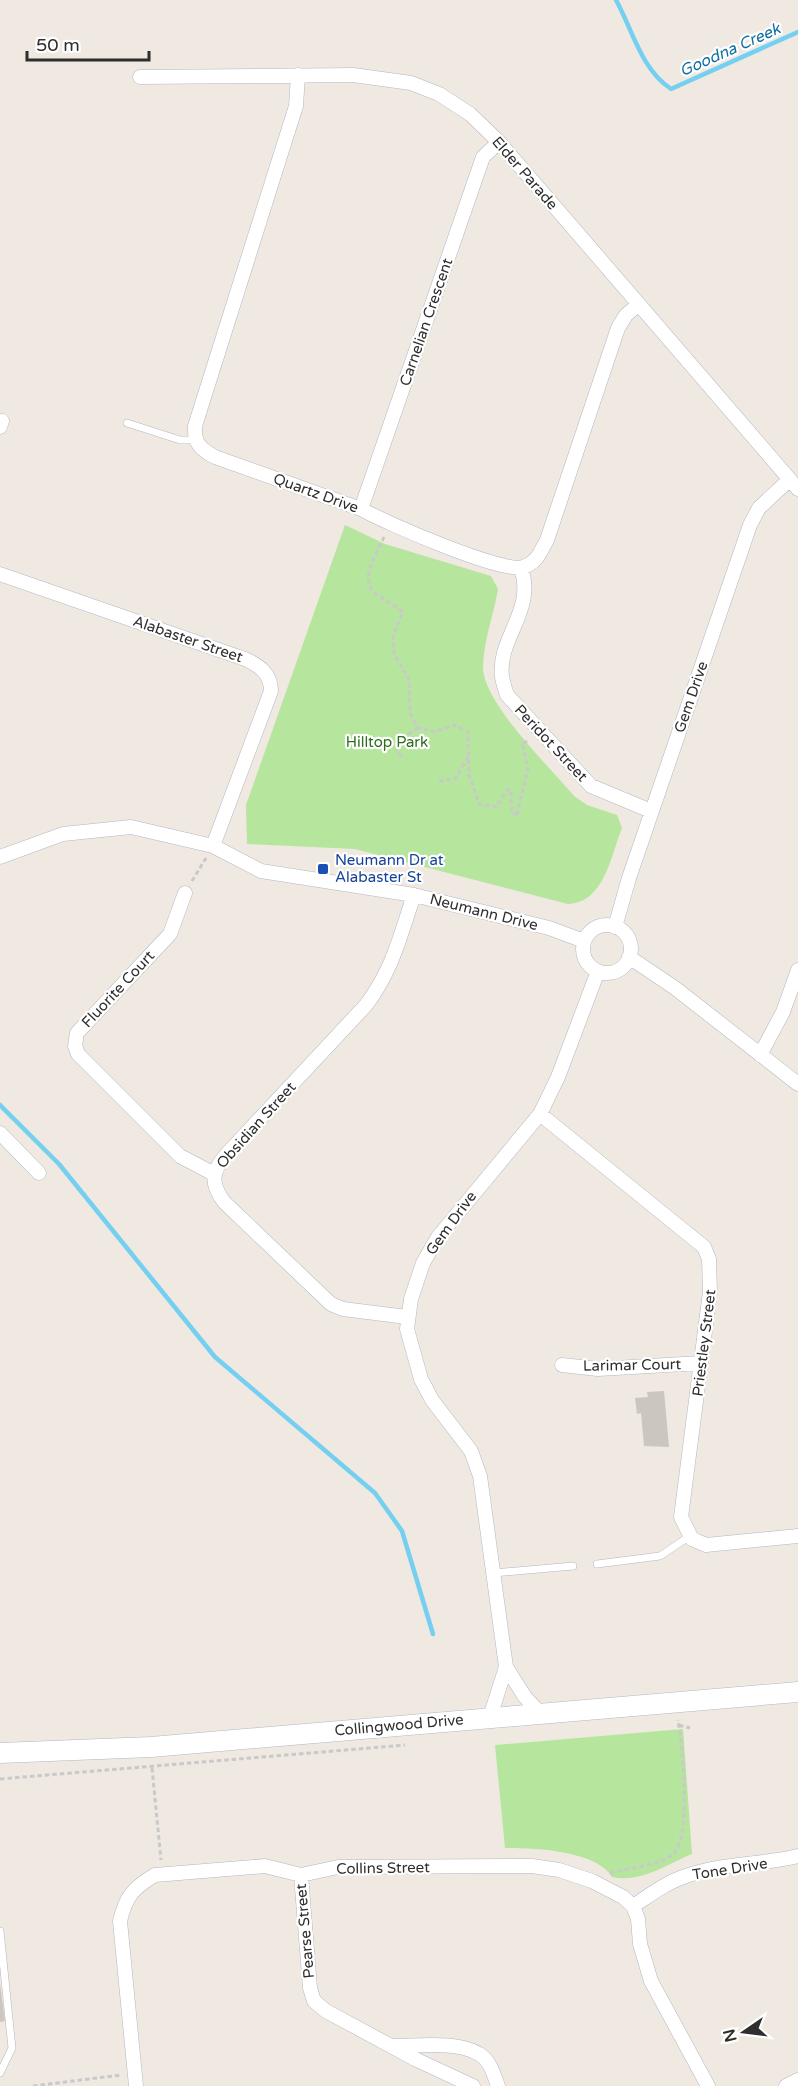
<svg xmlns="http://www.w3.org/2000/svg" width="798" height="2086" font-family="'Varela Round',sans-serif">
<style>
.green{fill:#b6e59e}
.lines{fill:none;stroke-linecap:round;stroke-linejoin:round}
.stream{stroke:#75cff0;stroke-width:4.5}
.building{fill:#cbc7bf}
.service-casing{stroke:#b4b7c1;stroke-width:8}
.minor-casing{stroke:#b4b7c1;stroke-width:15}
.secondary-casing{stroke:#b4b7c1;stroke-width:21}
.path{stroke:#c9c9c9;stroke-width:3;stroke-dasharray:4.5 3;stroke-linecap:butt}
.service{stroke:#fff;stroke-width:7}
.minor{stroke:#fff;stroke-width:14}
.secondary{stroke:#fff;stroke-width:20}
.transit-dot{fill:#1a4fb4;stroke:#fff;stroke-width:2}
.labels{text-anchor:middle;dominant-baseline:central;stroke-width:4.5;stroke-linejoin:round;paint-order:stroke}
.street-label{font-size:15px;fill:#2e2e2e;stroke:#fff}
.park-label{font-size:15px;fill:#2c6e1b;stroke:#fff}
.transit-label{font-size:15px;fill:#164399;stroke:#fff;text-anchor:start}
.water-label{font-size:16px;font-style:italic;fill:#0d6fa3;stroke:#fff}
</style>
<rect width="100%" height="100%" fill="#efe9e1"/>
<!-- green -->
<path class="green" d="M345,525L385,544L491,576L498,589C494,614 484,639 483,666C482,702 550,767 574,796L587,805L617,815L622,828C611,856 604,903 568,904L355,849L247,844L246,805Z
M683,1729L692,1854C665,1865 642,1883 612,1877C596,1850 533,1848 505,1848L495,1745Z"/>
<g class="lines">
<!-- stream -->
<path class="stream" d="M616,0C633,31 641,69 671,89L798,32
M0,1105L59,1164L215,1357L375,1493L402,1531L433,1634"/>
</g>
<!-- building -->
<path class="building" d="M664,1391L669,1447L644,1446L641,1413L637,1414L635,1398L648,1397L647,1392Z
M0,1984L5,2021L0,2022Z"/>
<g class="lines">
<!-- service casing -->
<g class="service-casing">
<path id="service" d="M127,423L180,440H195
M597,1564L660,1556L690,1536
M493,1573L573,1566
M0,1931L12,2048L0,2073"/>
</g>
<!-- minor casing -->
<g class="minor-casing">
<path id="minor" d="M298,75L296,106L195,426C194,443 200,449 215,457L361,509C384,522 503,574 523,567C537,563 540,552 547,540L618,328L626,315L639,304
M140,77L353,75L411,83L439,94L470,114L499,142L798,489
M0,427L2,421
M361,509L483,157L499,142
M521,568C536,611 497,638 502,677C503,683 505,689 507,695L591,786L651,811
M0,574L245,659C260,666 271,674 271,691L213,846
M0,857L63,834L131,827L213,846L261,871L414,895L549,928L584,941
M185,893L170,934L77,1033L75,1046L78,1054L180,1156L214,1174
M583 949a24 24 0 1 1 48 0a24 24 0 1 1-48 0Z
M615,927L629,878L750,525L759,508L789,480
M629,957L675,988L798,1084
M760,1055L783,1012L798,970
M540,1114L704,1247L709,1259L710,1292L681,1517L692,1539L706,1545L798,1536
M0,1133L39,1173
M407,1317L343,1309L331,1304L224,1202C211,1184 211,1173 225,1156L366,1005C393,969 400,936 414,895
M562,1365L598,1369L701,1363
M540,1713L525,1697L506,1667L480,1476L471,1451L432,1400L421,1379L407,1329L411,1299L423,1263L438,1237L540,1114L558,1077L598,971
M490,1717L506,1667
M301,1875L310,1988L314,2001L326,2011L417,2060L473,2086
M633,1906C650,1895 667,1882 686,1876C722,1863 761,1865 798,1856
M394,2046C420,2046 457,2041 479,2054C490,2060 494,2075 498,2086
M136,2086L120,1921C126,1896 133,1888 155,1875L265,1866L301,1875L338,1867L532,1866L559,1870L592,1881L623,1897L633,1906L638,1919L640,1944L651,1981L708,2086
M786,2086L798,2080"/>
</g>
<!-- secondary casing -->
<g class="secondary-casing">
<path id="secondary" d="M0,1753L151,1747L798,1692"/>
</g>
<!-- path -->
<path class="path" d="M384,537C376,556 356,582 379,596C387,602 395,605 403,612L393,635L394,654L409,679L410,713L418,728L435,732L454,725L468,732L469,775L479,804L497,807L507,790H511L512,813L517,815
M401,757L397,749V741L418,728
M439,781L455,779L468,757
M517,815L528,768L522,743L530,741
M192,881L206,858
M679,1725L690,1728
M152,1768L161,1860
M0,1779L405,1745
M610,1873C628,1868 656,1866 672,1855C693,1839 682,1746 678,1720
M33,2086L121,2075"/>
<!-- service -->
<use href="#service" class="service"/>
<!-- minor -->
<use href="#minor" class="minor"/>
<!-- secondary -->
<use href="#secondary" class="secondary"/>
</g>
<!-- markers -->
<rect class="transit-dot" x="317" y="863" width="12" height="12" rx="3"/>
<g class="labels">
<!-- street labels -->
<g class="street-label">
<text transform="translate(525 173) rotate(49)">Elder Parade</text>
<text transform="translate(426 322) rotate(-71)">Carnelian Crescent</text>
<text transform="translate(316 493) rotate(20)">Quartz Drive</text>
<text transform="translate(188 639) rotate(19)">Alabaster Street</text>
<text transform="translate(691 697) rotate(-71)">Gem Drive</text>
<text transform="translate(551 743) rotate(47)">Peridot Street</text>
<text transform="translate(484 912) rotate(14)">Neumann Drive</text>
<text transform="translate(118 989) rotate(-47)">Fluorite Court</text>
<text transform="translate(256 1125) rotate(-48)">Obsidian Street</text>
<text transform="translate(451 1223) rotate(-54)">Gem Drive</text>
<text transform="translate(704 1343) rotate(-83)">Priestley Street</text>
<text transform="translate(632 1365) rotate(-1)">Larimar Court</text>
<text transform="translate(399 1725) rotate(-5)">Collingwood Drive</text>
<text transform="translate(383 1868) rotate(-1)">Collins Street</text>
<text transform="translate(730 1869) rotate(-9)">Tone Drive</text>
<text transform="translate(305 1931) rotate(-95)">Pearse Street</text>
</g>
<!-- park labels -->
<g class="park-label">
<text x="387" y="742">Hilltop Park</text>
</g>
<!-- transit labels -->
<g class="transit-label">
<text x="335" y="860">Neumann Dr at<tspan x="335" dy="17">Alabaster St</tspan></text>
</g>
<!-- water labels -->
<g class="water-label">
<text transform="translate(730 50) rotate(-24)">Goodna Creek</text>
</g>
</g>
<!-- north arrow -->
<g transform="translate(744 2032) rotate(256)" stroke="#ffffff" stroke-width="4.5" paint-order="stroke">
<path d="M0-4.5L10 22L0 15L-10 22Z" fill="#2e2e2e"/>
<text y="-9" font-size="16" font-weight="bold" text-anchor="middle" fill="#2e2e2e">N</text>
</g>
<!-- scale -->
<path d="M27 51v9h122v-9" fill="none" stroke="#2e2e2e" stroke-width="3"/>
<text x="36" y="51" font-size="18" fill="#2e2e2e" stroke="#ffffff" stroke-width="4.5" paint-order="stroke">50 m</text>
</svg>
